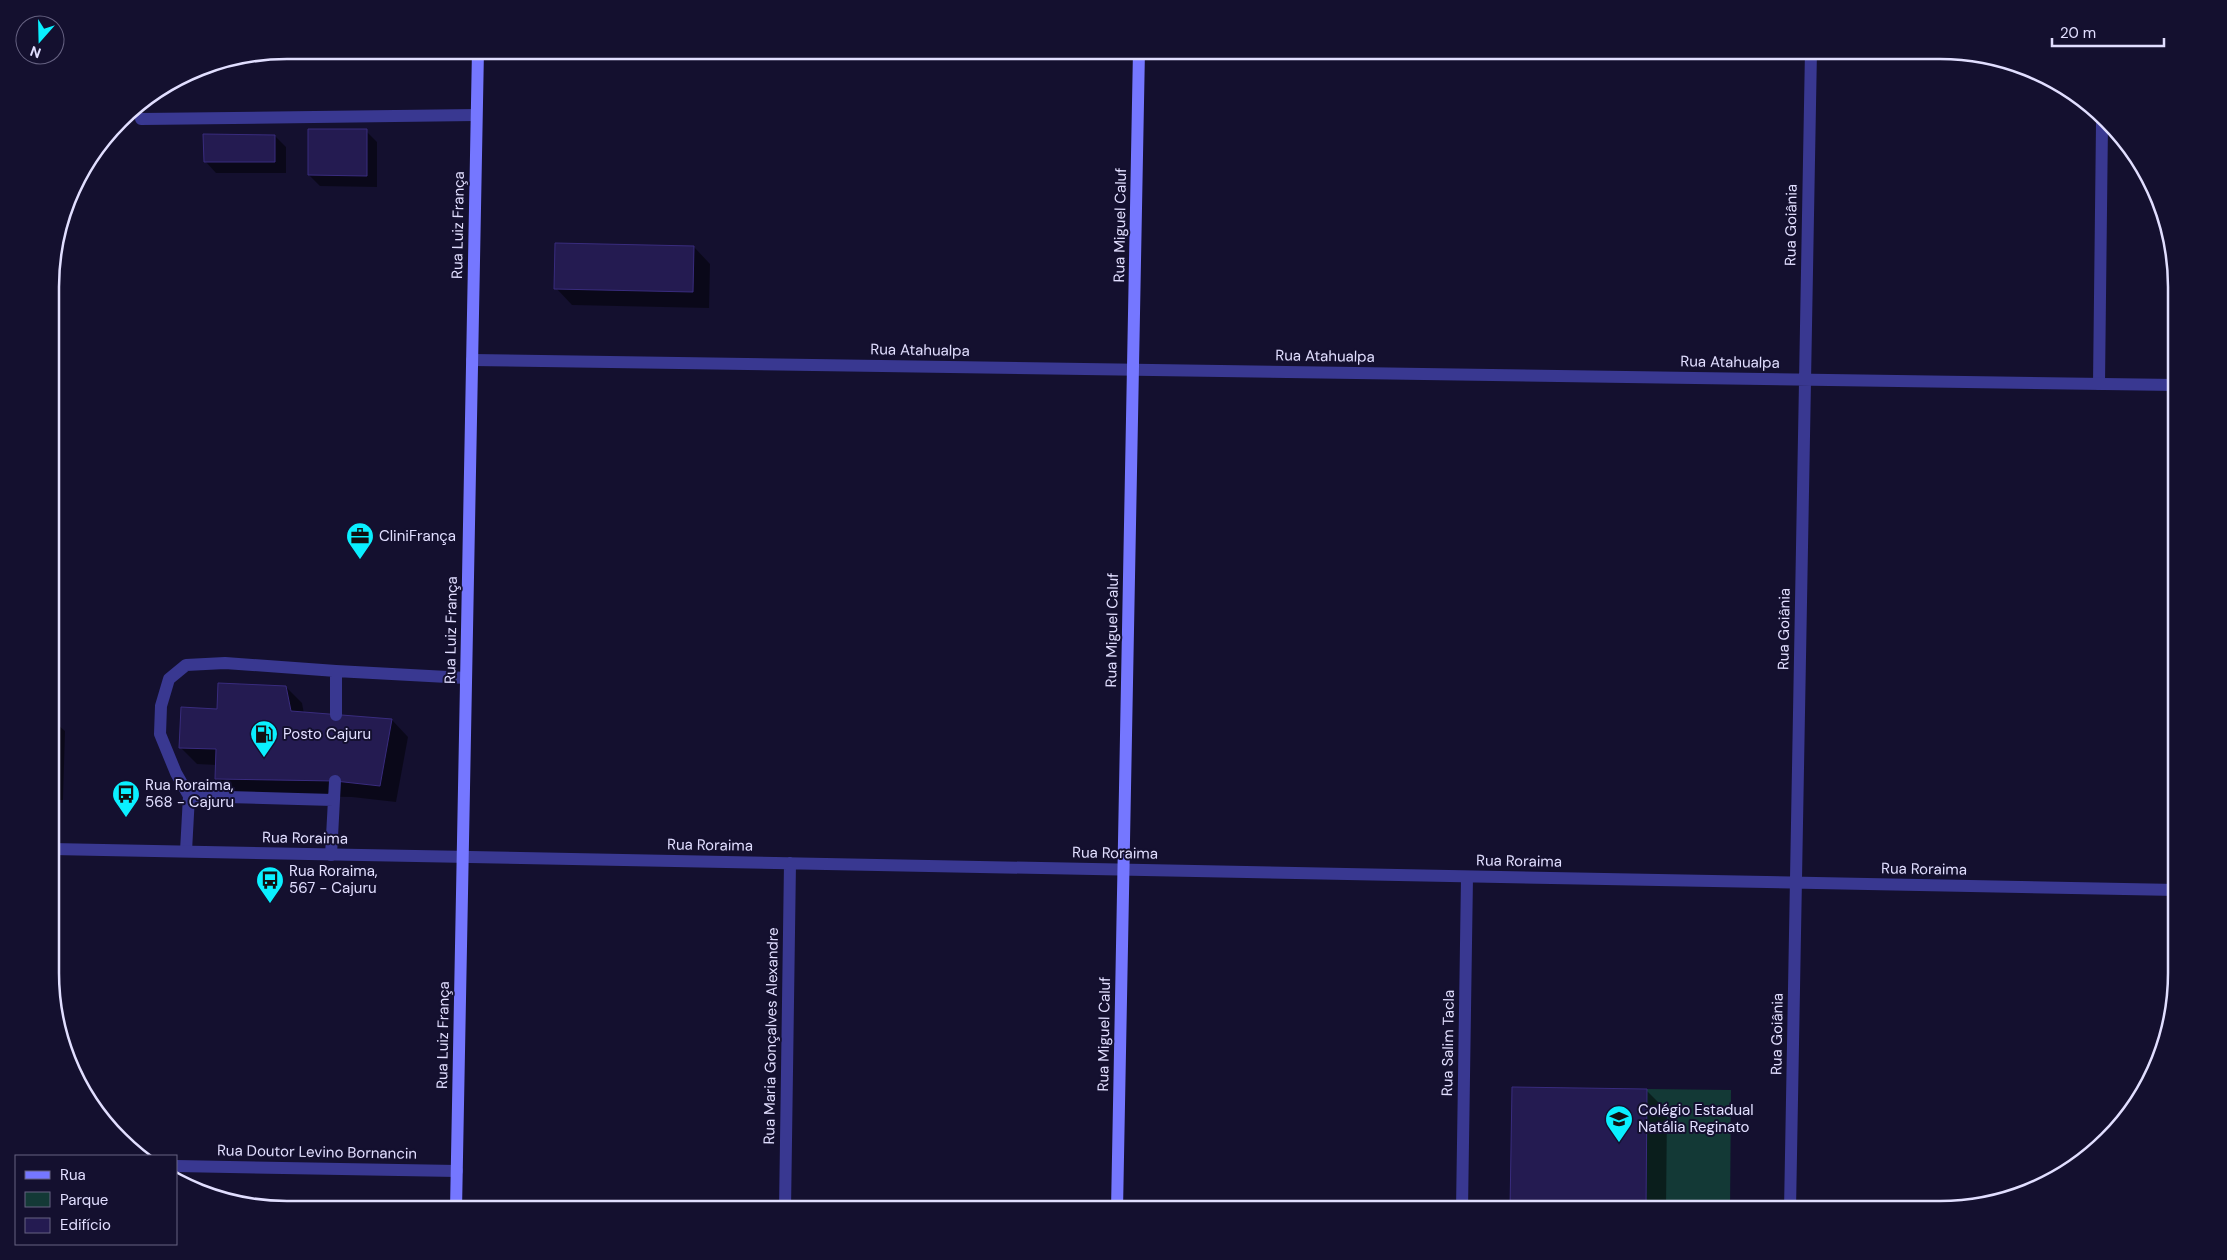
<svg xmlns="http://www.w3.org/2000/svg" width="2227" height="1260" font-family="'DM Sans',sans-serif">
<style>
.green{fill:#133936}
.shadow{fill:#0007}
.building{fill:#241b51;stroke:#392c7e}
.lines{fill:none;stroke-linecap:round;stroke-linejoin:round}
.lane{stroke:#393891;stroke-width:12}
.street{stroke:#393891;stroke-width:12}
.secondary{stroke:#7577ff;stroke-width:12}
.labels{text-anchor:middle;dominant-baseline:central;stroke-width:4;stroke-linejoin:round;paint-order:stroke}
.street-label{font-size:15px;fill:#e1deff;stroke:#14102f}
.poi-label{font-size:15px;fill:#e1deff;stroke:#14102f;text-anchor:start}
.rim{fill:none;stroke:#e1deff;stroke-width:2.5}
</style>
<rect width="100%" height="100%" fill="#14102f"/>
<!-- green -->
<path class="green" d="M1647,1089L1731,1090L1730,1210H1646Z"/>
<!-- shadow -->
<path class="shadow" d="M366,131L377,142V187L320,186L309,175Z
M275,136L286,147V173H216L205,161Z
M694,247L710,264L709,308L572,305L556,288Z
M286,687L302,703L304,714L392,720L408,737L396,802L352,797L233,795L216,779L217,765L197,764L181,748L218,710Z
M52,720L65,731L63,800H52Z
M1646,1090L1667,1111L1666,1210H1511Z"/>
<!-- building -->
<path class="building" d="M308,129H367V176L308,175Z
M203,134L275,135V162H204Z
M555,243L694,246L693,292L554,289Z
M218,683L286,686L291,711L392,719L380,786L335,781L215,779L216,749L179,748L181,707L217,709Z
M52,718H54L53,790H52Z
M1512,1087L1647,1089L1646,1210H1510Z"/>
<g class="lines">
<!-- lane -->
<path class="lane" d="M141,119L476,115
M2099,384L2102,123
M336,715V671
M189,796L176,773L160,734L161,706L169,679L186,665L225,663L336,671L466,678
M186,851L189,796L333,800
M331,855L335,781"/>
<!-- street -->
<path class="street" d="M472,360L2176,385
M52,849L2177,890
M176,1166L457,1171
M785,1210L790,863
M1462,1210L1467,877
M1790,1210L1811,50"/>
<!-- secondary -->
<path class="secondary" d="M456,1210L478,50
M1117,1210L1139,50"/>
</g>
<!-- icons -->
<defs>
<g id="office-pin" transform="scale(1.4375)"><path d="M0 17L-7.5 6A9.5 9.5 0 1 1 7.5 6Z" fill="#0af0ff" stroke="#14102f"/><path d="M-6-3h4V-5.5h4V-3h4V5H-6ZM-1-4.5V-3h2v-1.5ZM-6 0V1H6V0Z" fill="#111"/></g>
<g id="fuel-pin" transform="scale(1.4375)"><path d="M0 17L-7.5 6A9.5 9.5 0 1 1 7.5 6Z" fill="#0af0ff" stroke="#14102f"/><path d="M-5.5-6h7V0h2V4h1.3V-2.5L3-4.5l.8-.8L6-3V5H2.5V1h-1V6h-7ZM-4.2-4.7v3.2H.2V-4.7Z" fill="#111"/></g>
<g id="bus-pin" transform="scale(1.4375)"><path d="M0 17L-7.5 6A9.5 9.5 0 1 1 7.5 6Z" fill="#0af0ff" stroke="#14102f"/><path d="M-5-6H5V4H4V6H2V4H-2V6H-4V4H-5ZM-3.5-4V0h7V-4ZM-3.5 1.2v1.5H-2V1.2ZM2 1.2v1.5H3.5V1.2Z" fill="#111"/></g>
<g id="school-pin" transform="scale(1.4375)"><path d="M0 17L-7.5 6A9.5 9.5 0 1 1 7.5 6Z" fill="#0af0ff" stroke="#14102f"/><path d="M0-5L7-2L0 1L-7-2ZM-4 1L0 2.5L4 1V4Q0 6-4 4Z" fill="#111"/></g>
</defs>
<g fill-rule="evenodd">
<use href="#office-pin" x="360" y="536"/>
<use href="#fuel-pin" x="264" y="734"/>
<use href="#bus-pin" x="126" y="794"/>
<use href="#bus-pin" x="270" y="880"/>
<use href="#school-pin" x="1619" y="1119"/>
</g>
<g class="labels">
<!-- street labels -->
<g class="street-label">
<text transform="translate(458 225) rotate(-89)">Rua Luiz França</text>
<text transform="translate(1120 225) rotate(-89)">Rua Miguel Caluf</text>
<text transform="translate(1791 225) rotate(-89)">Rua Goiânia</text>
<text transform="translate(920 350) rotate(1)">Rua Atahualpa</text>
<text transform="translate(1325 356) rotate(1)">Rua Atahualpa</text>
<text transform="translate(1730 362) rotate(1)">Rua Atahualpa</text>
<text transform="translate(1784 629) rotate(-89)">Rua Goiânia</text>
<text transform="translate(451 630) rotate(-89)">Rua Luiz França</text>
<text transform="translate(1112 630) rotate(-89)">Rua Miguel Caluf</text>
<text transform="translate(305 838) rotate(1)">Rua Roraima</text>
<text transform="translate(710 845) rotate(1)">Rua Roraima</text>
<text transform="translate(1115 853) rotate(1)">Rua Roraima</text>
<text transform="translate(1519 861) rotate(1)">Rua Roraima</text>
<text transform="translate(1924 869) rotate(1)">Rua Roraima</text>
<text transform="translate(1104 1034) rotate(-89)">Rua Miguel Caluf</text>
<text transform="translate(1777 1034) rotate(-89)">Rua Goiânia</text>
<text transform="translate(443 1035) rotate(-89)">Rua Luiz França</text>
<text transform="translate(771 1036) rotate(-89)">Rua Maria Gonçalves Alexandre</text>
<text transform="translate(1448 1043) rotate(-89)">Rua Salim Tacla</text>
<text transform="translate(317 1152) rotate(1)">Rua Doutor Levino Bornancin</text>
</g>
<!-- poi labels -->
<g class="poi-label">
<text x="379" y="536">CliniFrança</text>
<text x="283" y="734">Posto Cajuru</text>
<text x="145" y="785">Rua Roraima,<tspan x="145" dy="17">568 - Cajuru</tspan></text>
<text x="289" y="871">Rua Roraima,<tspan x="289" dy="17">567 - Cajuru</tspan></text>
<text x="1638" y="1110">Colégio Estadual<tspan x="1638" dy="17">Natália Reginato</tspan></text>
</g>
</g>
<!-- crop -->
<path d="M0 0H2227V1260H0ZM287 59H1940A228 228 0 0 1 2168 287V973A228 228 0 0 1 1940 1201H287A228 228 0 0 1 59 973V287A228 228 0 0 1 287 59Z" fill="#14102f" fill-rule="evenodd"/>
<path class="rim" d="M287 59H1940A228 228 0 0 1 2168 287V973A228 228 0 0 1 1940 1201H287A228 228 0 0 1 59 973V287A228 228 0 0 1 287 59Z"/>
<!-- legend -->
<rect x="15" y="1155" width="162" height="90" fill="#14102f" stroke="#666282"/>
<rect x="25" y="1171" width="25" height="8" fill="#7577ff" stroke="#666282"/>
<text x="60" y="1180" font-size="15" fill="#e1deff">Rua</text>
<rect x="25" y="1192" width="25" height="15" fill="#133936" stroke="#666282"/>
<text x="60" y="1205" font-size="15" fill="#e1deff">Parque</text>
<rect x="25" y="1218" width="25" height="15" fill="#241b51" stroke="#666282"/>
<text x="60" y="1230" font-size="15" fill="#e1deff">Edifício</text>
<!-- north arrow -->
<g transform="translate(40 40) rotate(200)"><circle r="24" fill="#14102f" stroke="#666282"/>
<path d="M0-4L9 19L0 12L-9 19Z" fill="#0af0ff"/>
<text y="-8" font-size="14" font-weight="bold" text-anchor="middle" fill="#e1deff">N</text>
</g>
<!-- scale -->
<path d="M2052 38v8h112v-8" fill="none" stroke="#e1deff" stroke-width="2.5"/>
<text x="2060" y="38" font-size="15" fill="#e1deff" stroke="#14102f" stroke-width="4" paint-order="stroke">20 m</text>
</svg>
